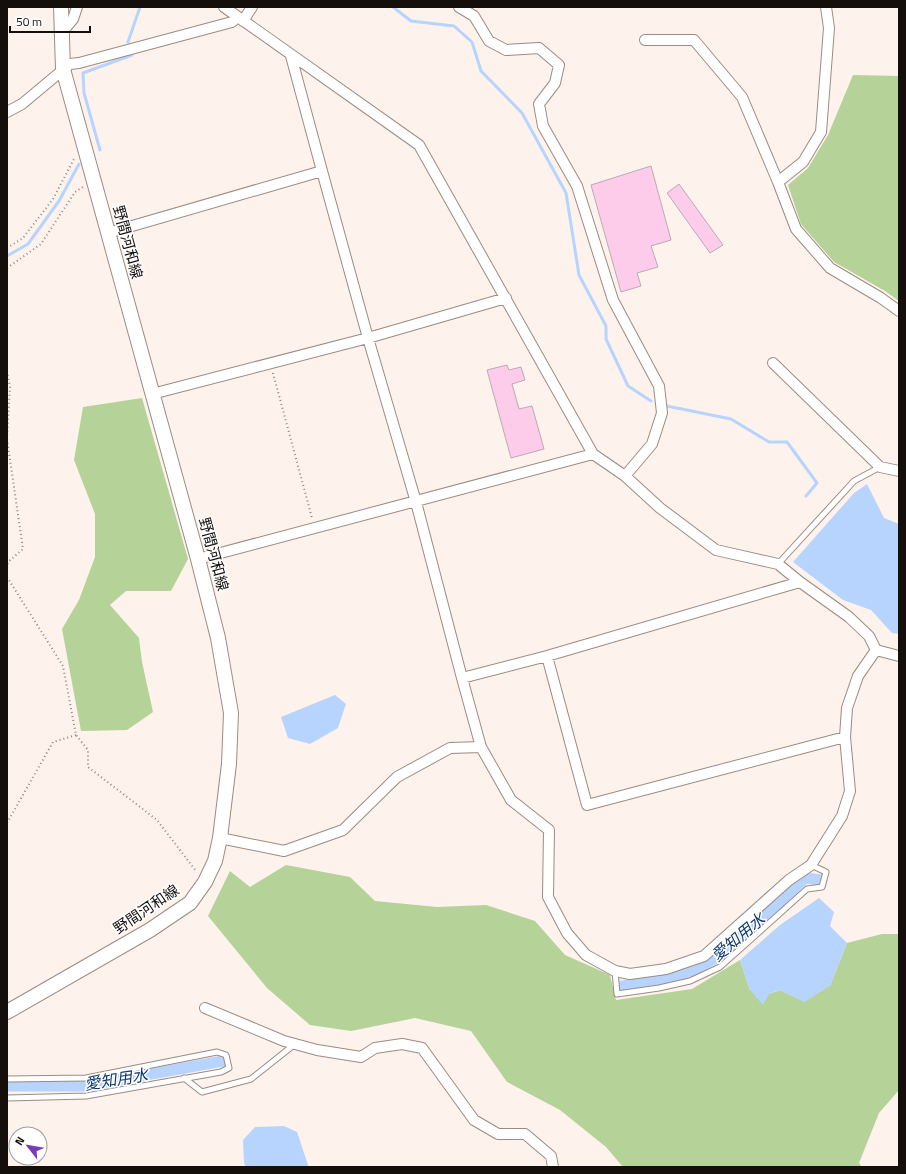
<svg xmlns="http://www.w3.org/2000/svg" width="906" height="1174" font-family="'Titillium Web','Noto Sans JP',sans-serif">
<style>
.forest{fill:#b5d298}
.water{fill:#b7d4ff}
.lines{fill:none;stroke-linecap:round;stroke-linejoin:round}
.stream{stroke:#b7d4ff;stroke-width:3}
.canal{stroke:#b7d4ff;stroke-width:11}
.building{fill:#fdcceb;stroke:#bbaab5}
.service-casing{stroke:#9c8b82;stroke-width:7}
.minor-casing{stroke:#9c8b82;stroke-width:12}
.secondary-casing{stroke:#9c8b82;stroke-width:16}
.path{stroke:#908782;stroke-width:2;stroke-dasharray:1 3;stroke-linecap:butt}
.service{stroke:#fff;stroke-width:5}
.minor{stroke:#fff;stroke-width:10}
.secondary{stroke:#fff;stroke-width:14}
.labels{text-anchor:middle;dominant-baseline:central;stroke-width:3;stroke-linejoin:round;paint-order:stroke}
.street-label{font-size:15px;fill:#150f0c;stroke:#fff}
.water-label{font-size:16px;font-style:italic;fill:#0b3774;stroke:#fff}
</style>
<rect width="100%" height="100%" fill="#fef2ec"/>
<!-- forest -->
<path class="forest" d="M853,75L899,76V301L885,291L834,262L801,224L788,185L808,168L828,135Z
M142,398L188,559L171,591H126L110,605L139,638L142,662L153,712L127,730L81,731L62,629L79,600L95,557V514L74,460L83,407Z
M286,865L350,877L375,901L437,907L486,905L535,921L565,955L610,975L616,1000L692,989L740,960L750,990L769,994L780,990L830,986L847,943L882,934H899V1090L879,1113L859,1163L862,1167H623L606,1147L560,1110L507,1082L471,1031L415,1018L351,1031L310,1025L267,988L208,916L230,871L250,887Z"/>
<!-- water -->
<path class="water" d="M867,484L884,518L899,524V634L892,633L871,610L843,600L793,562L854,493Z
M335,695L346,704L338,728L310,744L288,738L281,717Z
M819,898L834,912L830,926L847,943L830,986L804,1002L779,990L769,994L763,1005L750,990L740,960L780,925Z
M284,1126L297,1132L308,1165L307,1167H246L244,1163L243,1140L255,1127Z"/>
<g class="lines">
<!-- stream -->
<path class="stream" d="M393,7L411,21L454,26L472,42L481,71L522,113L566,193L579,275L606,326V339L628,386L651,401
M128,42L140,7
M100,150L84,93L83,73L132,55
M7,256L28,244L59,201L79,164
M667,406L731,419L769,442H787L817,483L806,496"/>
<!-- canal -->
<path class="canal" d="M622,986L668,979L694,970L716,958L779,903L805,878L822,880
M7,1086H85L223,1061"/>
</g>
<!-- building -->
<path class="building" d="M651,166L671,240L651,246L658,267L637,273L641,286L621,292L591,185Z
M679,184L723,245L710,253L667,193Z
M507,365L509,370L521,367L525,380L512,384L519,409L532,406L544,449L511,458L487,370Z"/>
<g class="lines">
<!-- service casing -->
<g class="service-casing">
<path id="service" d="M778,564L854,481L880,467
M615,971L617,994L659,988L690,981L720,967L807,889L822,887L826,872L811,865
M184,1078L202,1092L251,1079L295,1044
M7,1079L86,1078L217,1052L226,1055L229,1068L221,1072L86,1096L7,1098"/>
</g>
<!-- minor casing -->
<g class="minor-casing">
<path id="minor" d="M224,7L419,145L593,454L625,476L660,508L716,550L778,564L800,582L849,617L869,636L876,650
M459,7L474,16L489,41L506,50L539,48L559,65L555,83L539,104L543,126L577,186L613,300L659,386L662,413L652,444L625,476
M243,21L252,7
M62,32L73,19L77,7
M645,40H694L742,97L778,182L796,229L830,268L881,298L899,311
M291,56L322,171L368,338L416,502L462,678L481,747L511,800L549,830L548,897L567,933L586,955L615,971L630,974L666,969L704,956L789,880L811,865L842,816L850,791L845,737L847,708L858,676L876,650
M7,112L22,104L70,64L79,63L232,22L238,17
M778,182L803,162L821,132L829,28L826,7
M108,233L322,171
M773,363L880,467L899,471
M152,394L368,338L506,298
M198,559L593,454
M876,650L899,656
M547,656L587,805L845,737
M462,678L547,656L800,582
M220,838L284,851L343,830L397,777L450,748L481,747
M205,1008L284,1041L317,1050L361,1057L375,1048L402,1044L422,1048L474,1120L498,1134H525L551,1156L553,1167"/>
</g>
<!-- secondary casing -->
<g class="secondary-casing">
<path id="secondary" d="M7,1012L150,930L190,903L205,882L215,861L220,838L229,764L231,713L218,638L198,559L63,69L61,7"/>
</g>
<!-- path -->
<path class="path" d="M7,248L23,238L53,199L75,157
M7,268L41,244L75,192L83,187
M7,371L10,387L7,438
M273,373L312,518
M7,439L23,549L8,562L7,566
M7,577L63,666L76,735L88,750V767L157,820L196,871
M7,823L53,742L76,735"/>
<!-- service -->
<use href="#service" class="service"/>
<!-- minor -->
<use href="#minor" class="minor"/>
<!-- secondary -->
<use href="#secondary" class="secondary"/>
</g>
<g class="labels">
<!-- street labels -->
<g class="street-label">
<text transform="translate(128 242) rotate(75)">野間河和線</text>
<text transform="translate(214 554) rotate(75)">野間河和線</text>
<text transform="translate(146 909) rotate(-34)">野間河和線</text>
</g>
<!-- water labels -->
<g class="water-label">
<text transform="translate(738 937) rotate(-40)">愛知用水</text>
<text transform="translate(116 1079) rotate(-9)">愛知用水</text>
</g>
</g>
<!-- border -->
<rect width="906" height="1174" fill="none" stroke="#150f0c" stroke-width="16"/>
<!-- north arrow -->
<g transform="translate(28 1146) rotate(301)"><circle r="19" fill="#ffffff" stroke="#a19f9e"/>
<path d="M0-3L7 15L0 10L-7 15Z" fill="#783bb1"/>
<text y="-6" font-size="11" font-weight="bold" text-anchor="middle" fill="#150f0c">N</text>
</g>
<!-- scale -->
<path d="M10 26v6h80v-6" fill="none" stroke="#150f0c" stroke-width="2"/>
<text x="16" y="26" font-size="12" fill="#150f0c" stroke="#ffffff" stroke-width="3" paint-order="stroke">50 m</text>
</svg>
